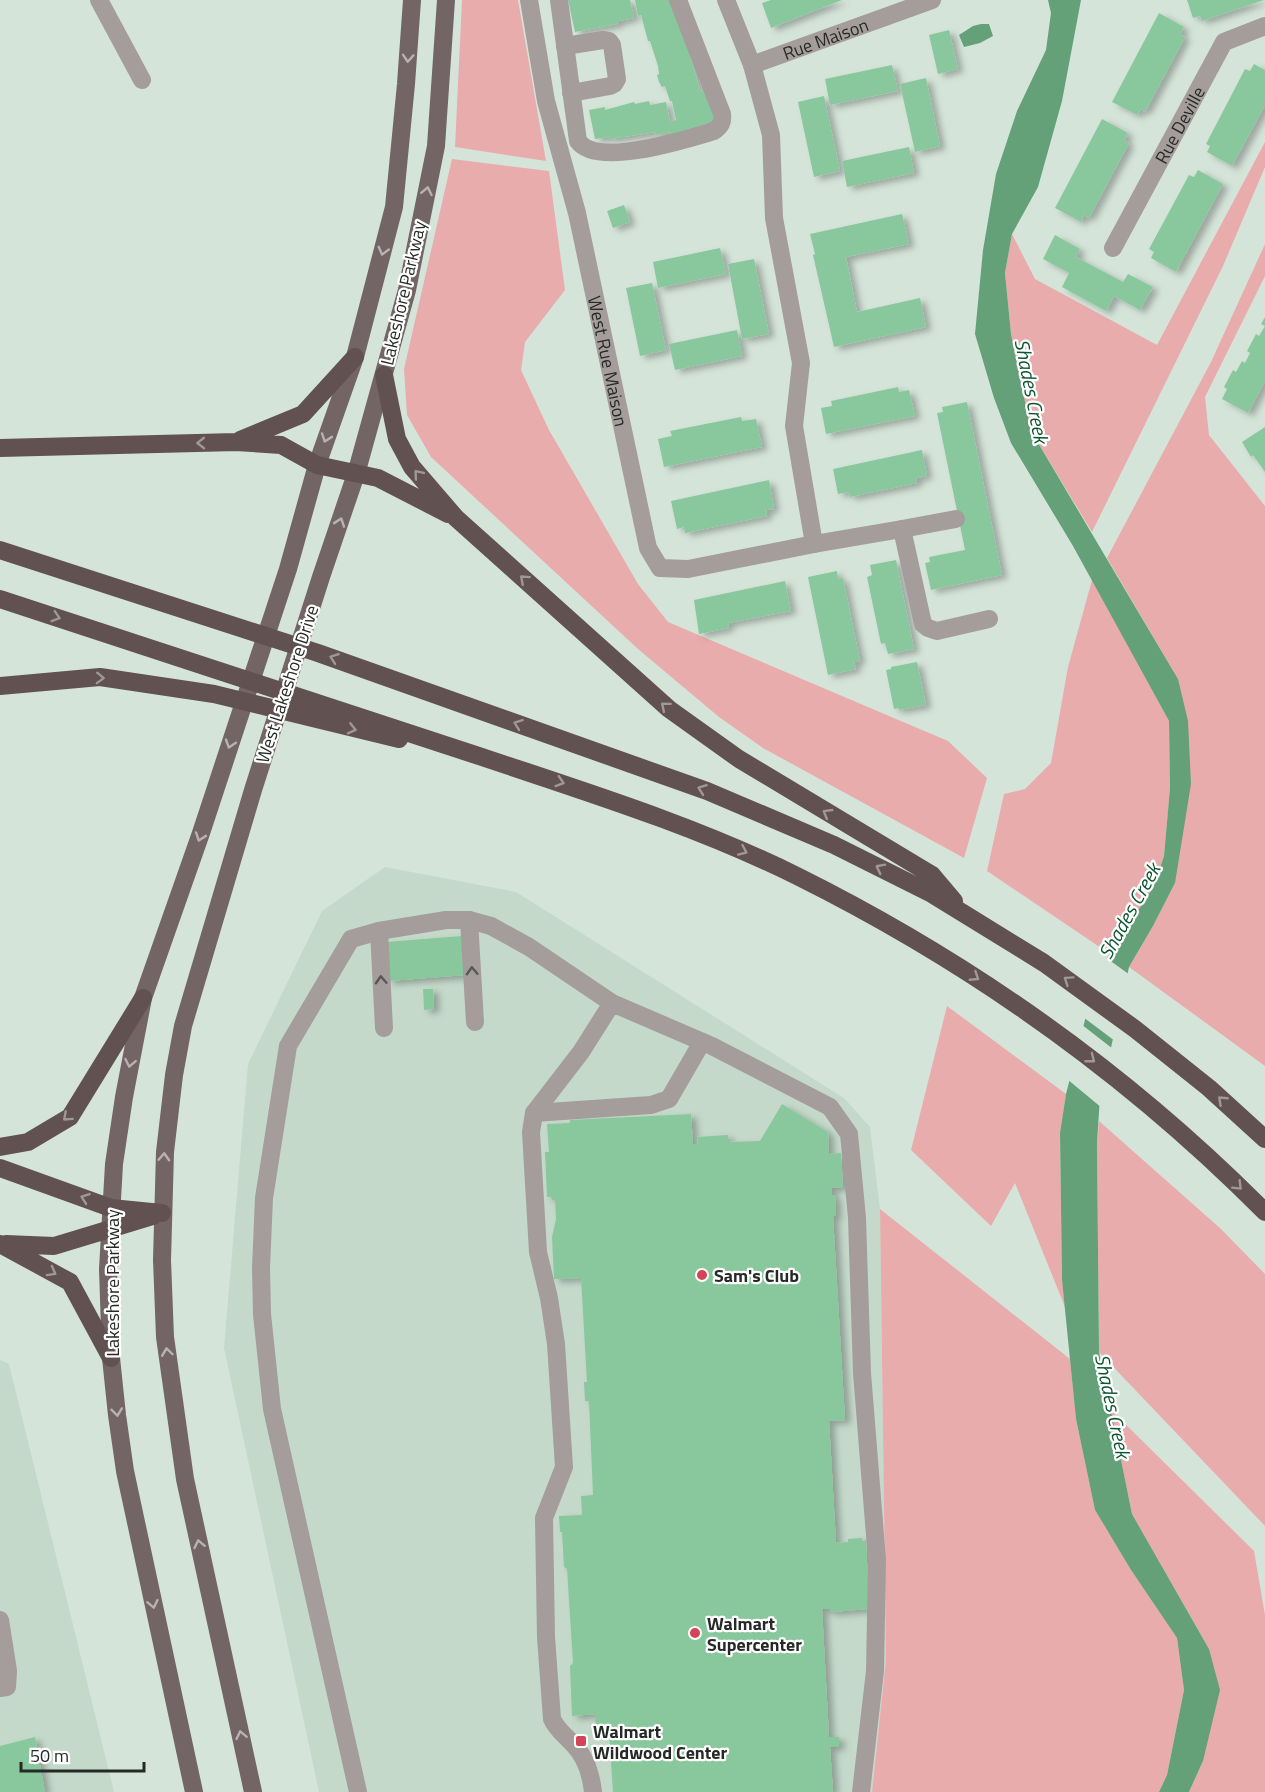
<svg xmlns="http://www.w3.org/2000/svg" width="1265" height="1792" font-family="'Titillium Web',sans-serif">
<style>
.built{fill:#c4d9ca}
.green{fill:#e9acad}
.water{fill:#64a178}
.pier{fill:#d5e4d9}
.building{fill:#89c89d;filter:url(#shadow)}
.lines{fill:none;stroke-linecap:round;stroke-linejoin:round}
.minor{stroke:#a59c9c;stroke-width:18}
.major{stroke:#736565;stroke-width:18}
.highway{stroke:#615151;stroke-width:18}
.oneway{stroke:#b9b2b2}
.oneway2{stroke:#a09797}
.oneway3{stroke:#585855}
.poi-dot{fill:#d44356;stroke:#fff;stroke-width:2}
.labels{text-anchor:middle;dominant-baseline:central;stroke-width:4.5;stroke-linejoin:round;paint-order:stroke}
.street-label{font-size:18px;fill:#252a26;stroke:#fff}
.poi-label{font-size:18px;font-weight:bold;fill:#252a26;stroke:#fff;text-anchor:start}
.water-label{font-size:20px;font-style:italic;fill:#0b562f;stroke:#fff}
</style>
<defs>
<filter id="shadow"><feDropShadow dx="5.5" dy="3.5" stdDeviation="3" flood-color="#0004"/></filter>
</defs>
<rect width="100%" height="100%" fill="#d5e4d9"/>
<!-- built -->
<path class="built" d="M385,867L516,892L844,1098L870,1127L880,1209L886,1660L872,1792H319L224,1348L248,1064L322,911Z
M0,1360L9,1364L114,1792H0Z"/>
<!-- green -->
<path class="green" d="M462,0H518L546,161L455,147Z
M1265,142V167L1223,266L1092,532L1031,431L1011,334L1005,273L1012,234L1035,279L1157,345Z
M452,159L549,171L565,290L525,342L521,370L549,430L638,584L668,622L948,741L987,778L964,858L763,748L719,717L638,649L431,457L407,415L404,369Z
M1265,244V276L1205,397L1209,435L1265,506V1066L1129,967L1153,926L1175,883L1178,679L1107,558L1211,362Z
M1092,580L1169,721L1170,788L1164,856L1154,886L1110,954L987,871L1004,794L1025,789L1051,763L1068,667Z
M947,1006L1066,1094L1060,1133L1062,1280L1065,1307L1015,1183L991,1226L911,1150Z
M1099,1121L1221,1229L1265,1274V1526L1099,1352L1097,1143Z
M880,1209L1070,1359L1076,1419L1095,1510L1131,1570L1177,1638L1184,1690L1167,1775L1159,1792H872L886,1660Z
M1110,1409L1254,1551L1265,1615V1792H1189L1203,1761L1209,1649L1132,1514Z"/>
<!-- water -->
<path class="water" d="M1048,0H1081L1062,101L1038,187L1012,234L1005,273L1011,334L1031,431L1178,679L1188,721L1191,784L1175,883L1153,926L1129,967L1100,1097L1097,1143L1099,1352L1132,1514L1209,1649L1220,1690L1203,1761L1189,1792H1159L1167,1775L1184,1690L1177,1638L1131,1570L1095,1510L1076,1419L1062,1280L1060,1133L1066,1094L1097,973L1154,886L1164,856L1170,788L1169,721L1073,546L1011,443L994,398L975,334L983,250L996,174L1017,111L1046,50L1051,13Z
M981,24H989L993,36L980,43L964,47L959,35L973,26Z"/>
<!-- pier -->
<path class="pier" d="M1105,957L1130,975L1115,1041L1083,1017L1094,972Z
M1081,1024L1113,1049L1103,1097L1102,1108L1067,1079Z"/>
<!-- building -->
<path class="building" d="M568,0H630L634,18L619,21L617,24L575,32Z
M635,0H671L680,19L700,91L707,89L714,120L712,123L671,135L670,132L656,135L655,132L610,139V137L595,139L589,110L605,107V110L634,102L635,104L649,101L650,105L666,102L670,122L676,120L672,101H670L665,86L662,87L659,82L657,75L659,74L658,66L650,41H648L641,15L638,16Z
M771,0H842L771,28L762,3Z
M1187,0H1264L1202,21L1200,16L1193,18Z
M1159,13L1184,27L1180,34L1185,37L1145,112L1141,109L1137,115L1112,102Z
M949,30L958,69L938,74L929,35Z
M1254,64L1265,70V105L1232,166L1207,152L1210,146L1206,144L1245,69L1250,71Z
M892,65L898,91L830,105L825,79Z
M926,78L940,146L915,152L900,84Z
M824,96L840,171L814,177L798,102Z
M1102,119L1128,133L1124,140L1129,143L1089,218L1084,215L1081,222L1055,208Z
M909,147L914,173L847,187L842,161Z
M1198,170L1223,184L1176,272L1151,258L1154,252L1149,249L1189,175L1194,177Z
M624,205L630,222L613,228L607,211Z
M902,214L909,244L846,257L857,312L920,298L926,327L834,347L813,255L815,254L810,234Z
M1055,235L1080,249L1076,257L1123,282L1128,274L1153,287L1140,310L1114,296L1106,311L1062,287L1069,273L1043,259Z
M720,248L726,274L658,288L653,262Z
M754,259L769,334L742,339L728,264Z
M652,283L666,350L640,356L626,288Z
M1265,317V381L1248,413L1222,399L1227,389L1224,387L1233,370L1236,372L1242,361L1245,363L1250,353L1247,351L1256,334L1259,336L1265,326L1261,324Z
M737,330L742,356L675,370L669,344Z
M898,387L899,392L909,390L915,416L826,434L821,408L832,406L831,401Z
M967,402L1002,575L931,590L925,563L930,562L929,557L965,550L937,413L943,412L942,407Z
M741,417L742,421L756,419L762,447L664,467L658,439L672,436L670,431Z
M1265,427V472L1253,455L1251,457L1242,442Z
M922,450L927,476L916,478L917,483L850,497L849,492L838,494L833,469Z
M769,480L774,509L766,510L767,516L685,533L684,527L677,529L671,501Z
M896,560L914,649L888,654L885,643L881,644L867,577L872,575L870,565Z
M837,571L838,579L843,578L860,661L854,662L856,669L828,675L808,577Z
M785,581L791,611L728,623L729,628L699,634L694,600Z
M917,662L926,705L899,710V708L894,709L886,670L891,669V667Z
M462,936L465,975L388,981L386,942Z
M423,989H433L434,1009L424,1010Z
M782,1104L828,1132L829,1154L841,1153L843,1187L831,1188L832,1195H835L836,1216H833L845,1420L829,1421L836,1543L848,1542V1539L862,1538V1541L866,1540L869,1606L868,1609L830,1612V1609H822L829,1737H839V1747H830L833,1792H613L609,1732L596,1733L595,1714L572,1716L570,1666L573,1663L567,1569L564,1567L562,1532H560L559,1516L582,1515L581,1496L593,1495L589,1401H585L584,1382H587L581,1278L554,1279L552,1237L556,1219L555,1200H552L551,1197H547L545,1152H549L547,1124L570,1123V1120L691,1114L693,1144H698L697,1137L728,1135V1142L760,1141Z
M35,1737L45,1792H0V1746Z"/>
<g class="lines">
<!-- minor -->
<g class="minor">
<path d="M99,0L142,80"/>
<path id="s1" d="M529,0L546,101L577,213L648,548L660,568L688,569L814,544L902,529L923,624L928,628L937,631L989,619"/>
<path d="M559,0L578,141C597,168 687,139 714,131C721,126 723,122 722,114L678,0"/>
<path d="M726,0L752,65L771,135L774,218L801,363L794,426L814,544"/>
<path d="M565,46L603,40L609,41L612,45L617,79L614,84L610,86L571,93"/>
<path id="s2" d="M752,65L932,0"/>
<path id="s3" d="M1113,248L1224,42L1265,26"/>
<path d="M902,529L956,519"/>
<path d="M469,920L475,1022"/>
<path d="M379,931L384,1028"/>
<path d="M534,1113L651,1105L669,1099L702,1042"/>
<path d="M0,1620L8,1671L7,1687L0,1688"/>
<path d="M358,1792L272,1409L262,1314L261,1268L264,1198L288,1046L351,939L379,931L446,920H469L491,926L529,947L612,1003"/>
<path d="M593,1792C591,1774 586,1757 573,1744C565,1735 557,1730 552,1719L546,1637L544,1518L564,1467L556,1344L549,1298L538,1252L531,1132L534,1113L581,1052L612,1003L712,1046L830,1107L849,1134L857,1218L862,1373L877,1560L875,1671L861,1792"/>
</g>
<!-- major -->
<path class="major" d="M194,1792L125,1471L117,1415L111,1358L108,1269L114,1164L124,1097L143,998L201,833L288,569L317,465L355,357L394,207L406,84L412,0
M253,1792L185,1479L165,1337L162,1260L165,1152L174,1075L183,1026L253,790L321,577L356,474L407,290L436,146L446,0"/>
<!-- highway -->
<path class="highway" d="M384,375L397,439L412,467L456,518L669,709L739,759L932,875L954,901
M240,440L303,414L355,357
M0,448L236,442L281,445L317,465L378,478L448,514
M0,550L318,653L707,791L834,845L932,894L1044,963L1135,1029L1209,1088L1265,1139
M0,599C161,651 322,703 482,757C589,793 696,826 797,876C970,962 1129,1075 1265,1212
M0,686L100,677L214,694L399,739
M0,1147L28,1142L70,1117L143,998
M0,1168L111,1208L162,1213
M0,1244L70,1282L111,1358
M6,1244L54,1246L153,1216"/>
</g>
<!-- one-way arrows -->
<defs><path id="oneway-chevron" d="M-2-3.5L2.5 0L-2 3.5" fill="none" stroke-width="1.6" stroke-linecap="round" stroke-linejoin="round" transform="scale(1.5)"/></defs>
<g class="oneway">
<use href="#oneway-chevron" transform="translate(408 58) rotate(94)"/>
<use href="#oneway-chevron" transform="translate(427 191) rotate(-79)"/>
<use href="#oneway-chevron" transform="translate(383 251) rotate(105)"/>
<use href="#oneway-chevron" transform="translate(326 438) rotate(109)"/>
<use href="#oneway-chevron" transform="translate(340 522) rotate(-71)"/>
<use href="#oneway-chevron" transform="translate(230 744) rotate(108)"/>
<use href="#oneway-chevron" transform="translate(200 837) rotate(109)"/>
<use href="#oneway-chevron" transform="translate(130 1063) rotate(101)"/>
<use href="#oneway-chevron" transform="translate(164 1157) rotate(-87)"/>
<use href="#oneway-chevron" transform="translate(167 1352) rotate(-98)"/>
<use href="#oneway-chevron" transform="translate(117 1412) rotate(83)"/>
<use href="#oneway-chevron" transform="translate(199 1544) rotate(-102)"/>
<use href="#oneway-chevron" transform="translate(153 1604) rotate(78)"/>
<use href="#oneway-chevron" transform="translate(241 1735) rotate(-102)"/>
</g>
<g class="oneway2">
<use href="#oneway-chevron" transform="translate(201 443) rotate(179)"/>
<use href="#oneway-chevron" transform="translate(418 474) rotate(-130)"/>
<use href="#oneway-chevron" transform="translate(524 579) rotate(-138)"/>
<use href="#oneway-chevron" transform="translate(56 617) rotate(18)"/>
<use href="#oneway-chevron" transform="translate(334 658) rotate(-160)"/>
<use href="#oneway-chevron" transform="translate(100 678) rotate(2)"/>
<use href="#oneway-chevron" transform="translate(665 706) rotate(-140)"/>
<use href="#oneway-chevron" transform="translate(518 724) rotate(-160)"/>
<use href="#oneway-chevron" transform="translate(352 729) rotate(14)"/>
<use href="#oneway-chevron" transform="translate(560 782) rotate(18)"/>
<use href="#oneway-chevron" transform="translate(702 789) rotate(-160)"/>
<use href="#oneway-chevron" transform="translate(827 813) rotate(-149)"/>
<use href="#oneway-chevron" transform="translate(743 851) rotate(24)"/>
<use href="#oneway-chevron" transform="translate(880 868) rotate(-153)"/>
<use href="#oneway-chevron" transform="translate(975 977) rotate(33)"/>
<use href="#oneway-chevron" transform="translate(1068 980) rotate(-145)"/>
<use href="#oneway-chevron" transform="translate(1091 1059) rotate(38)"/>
<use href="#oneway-chevron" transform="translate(1222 1100) rotate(-137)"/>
<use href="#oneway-chevron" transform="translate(67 1117) rotate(138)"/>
<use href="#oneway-chevron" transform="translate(1238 1186) rotate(45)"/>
<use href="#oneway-chevron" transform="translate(85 1198) rotate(-160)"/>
<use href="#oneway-chevron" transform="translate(52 1272) rotate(29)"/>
</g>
<g class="oneway3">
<use href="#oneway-chevron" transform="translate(472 971) rotate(-93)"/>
<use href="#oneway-chevron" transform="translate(381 980) rotate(-93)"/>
</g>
<!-- markers -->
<g class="poi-dot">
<circle cx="702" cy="1275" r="6"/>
<circle cx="695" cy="1633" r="6"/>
<rect x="575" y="1735" width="12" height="12" rx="3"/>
</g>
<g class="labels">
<!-- street labels -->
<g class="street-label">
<text stroke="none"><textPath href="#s2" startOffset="78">Rue Maison</textPath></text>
<text stroke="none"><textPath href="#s3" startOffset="140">Rue Deville</textPath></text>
<text transform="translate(403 293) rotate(-77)">Lakeshore Parkway</text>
<text stroke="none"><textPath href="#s1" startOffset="370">West Rue Maison</textPath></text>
<text transform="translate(287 684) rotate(-72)">West Lakeshore Drive</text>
<text transform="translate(112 1283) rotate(-90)">Lakeshore Parkway</text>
</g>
<!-- poi labels -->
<g class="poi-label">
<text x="714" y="1275">Sam's Club</text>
<text x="707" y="1623">Walmart<tspan x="707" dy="21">Supercenter</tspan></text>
<text x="593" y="1731">Walmart<tspan x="593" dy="21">Wildwood Center</tspan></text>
</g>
<!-- water labels -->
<g class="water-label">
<text transform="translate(1032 391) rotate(79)">Shades Creek</text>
<text transform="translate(1129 911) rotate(-61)">Shades Creek</text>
<text transform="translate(1113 1406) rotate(78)">Shades Creek</text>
</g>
</g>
<!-- scale -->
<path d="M21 1762v9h123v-9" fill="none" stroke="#252a26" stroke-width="3"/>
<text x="30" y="1762" font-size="18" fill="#252a26" stroke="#ffffff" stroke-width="4.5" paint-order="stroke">50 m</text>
</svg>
